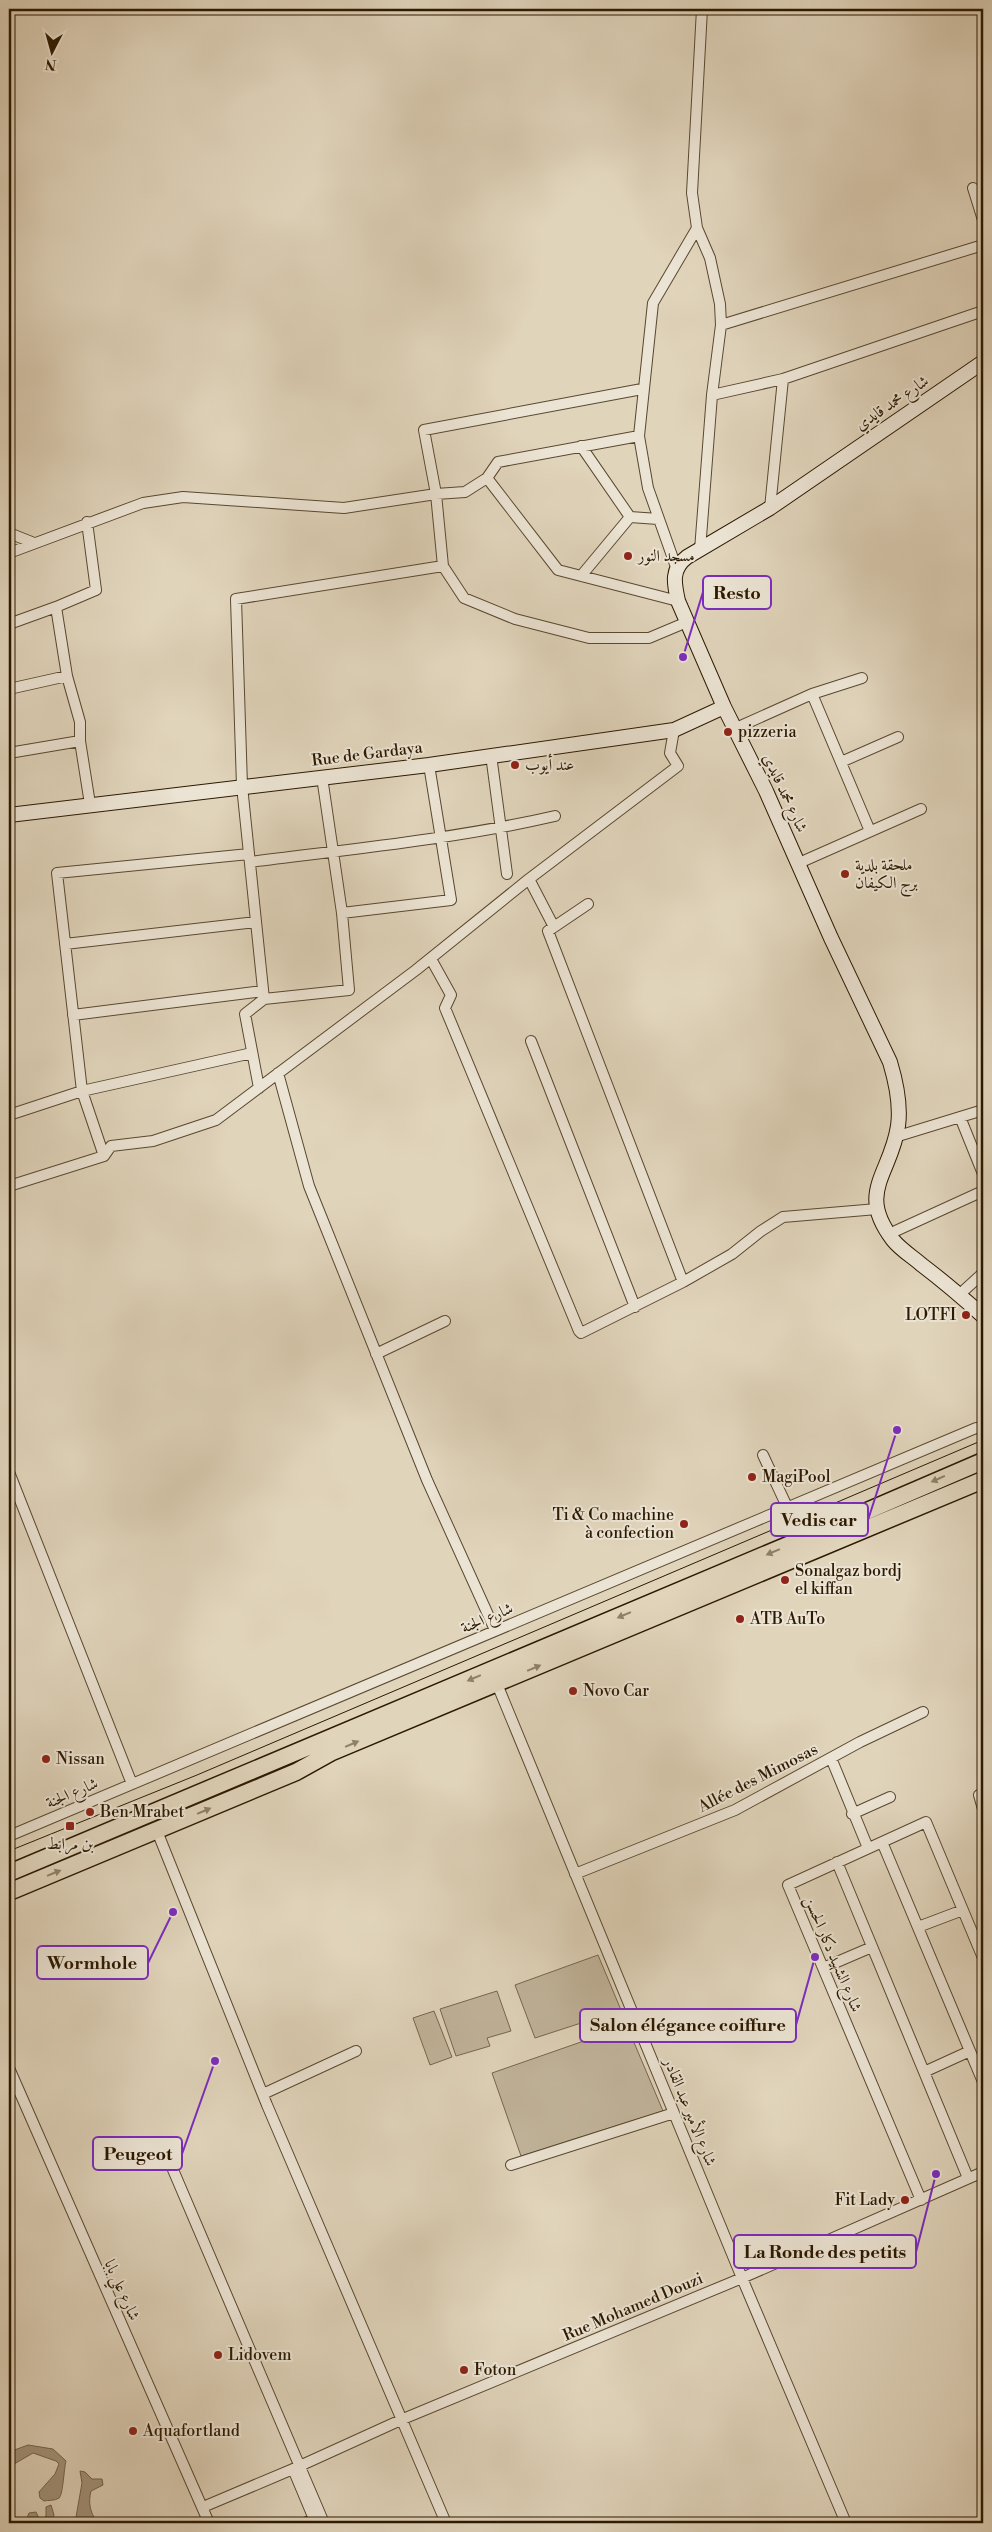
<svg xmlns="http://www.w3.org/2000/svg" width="992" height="2532" font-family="'Libre Bodoni',Amiri,serif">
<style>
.green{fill:#c1b49b;stroke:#76664e}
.water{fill:#a3947b;stroke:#73634a}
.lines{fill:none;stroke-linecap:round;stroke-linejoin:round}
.street-casing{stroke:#59482f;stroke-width:12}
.secondary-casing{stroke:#2c1900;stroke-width:16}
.primary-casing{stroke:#2c1900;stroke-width:19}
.street{stroke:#ebe3d3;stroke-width:10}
.secondary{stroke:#ebe3d3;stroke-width:14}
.primary{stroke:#e0d4bb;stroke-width:16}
.tram{stroke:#2c1900;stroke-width:1}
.oneway{fill:#8f8067}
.poi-dot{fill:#8f2418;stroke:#ebe3d3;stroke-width:2}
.labels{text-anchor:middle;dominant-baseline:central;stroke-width:4;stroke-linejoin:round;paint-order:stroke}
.street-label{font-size:16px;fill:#2c1900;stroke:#ebe3d3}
.poi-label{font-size:16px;fill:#2c1900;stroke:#ebe3d3;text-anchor:start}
.leader{fill:none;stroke:#7b2cbf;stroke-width:2}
.callout-dot{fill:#7b2cbf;stroke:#ebe3d3;stroke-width:2}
.callout{fill:#ebe3d3;stroke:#7b2cbf;stroke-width:2}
.callout-label{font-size:18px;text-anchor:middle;font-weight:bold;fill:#2c1900}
</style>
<rect width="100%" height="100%" fill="#e0d4bb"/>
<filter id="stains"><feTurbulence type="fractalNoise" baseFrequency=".004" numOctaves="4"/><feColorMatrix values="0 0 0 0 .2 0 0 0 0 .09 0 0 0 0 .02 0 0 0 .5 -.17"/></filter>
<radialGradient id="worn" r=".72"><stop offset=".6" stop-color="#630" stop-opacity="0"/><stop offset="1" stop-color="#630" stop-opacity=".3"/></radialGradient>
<!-- green -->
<path class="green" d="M598,1955L621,2010L535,2038L515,1985Z
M497,1991L511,2031L487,2038L490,2046L456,2056L440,2009Z
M434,2011L452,2057L430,2065L413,2018Z
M627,2026L663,2111L521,2156L492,2073Z"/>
<!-- water -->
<path class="water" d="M28,2445L53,2449L66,2461C64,2468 63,2495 59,2498C55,2501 48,2500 44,2501L40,2498L39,2492L55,2474L59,2464L56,2461L33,2453L9,2467V2452Z
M80,2471L85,2472L92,2479H102L103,2485L91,2491C88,2503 90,2512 97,2522L100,2521L102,2523H75L82,2483Z
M51,2505L54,2515L52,2523H30L27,2518L29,2513L36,2512L41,2523L46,2516V2507Z"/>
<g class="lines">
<!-- street casing -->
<g class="street-casing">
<path id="street" d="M973,188L983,220
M721,325L983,245
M642,389L424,430L436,494L443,566L464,598L515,619L589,638H649L687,622
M712,395L783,379L983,311
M581,446L630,517L658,519
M487,478L558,570L678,601
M770,508L783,379
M9,533L34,543
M700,550L712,395L721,325L720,304L710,258L697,228L692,193L702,9
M9,553L143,503L183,497L344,508L436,494L465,492L487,478L498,462L639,436
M676,567L648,488L639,436L653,303L697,228
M581,576L630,517
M56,607L67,676L80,722V741L90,804
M9,624L56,607L96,590L87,522
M9,689L67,676
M812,694L862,678
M736,728L812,694L870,831
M9,753L80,741
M491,755L507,874
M841,762L898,737
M250,862C352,849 455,839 555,816
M799,863L921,809
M529,879L554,927
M588,904L548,931L683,1282
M342,913L451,900L429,765
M65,944L256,922
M431,959L451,995L445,1008L579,1331L581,1333L683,1282L732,1254L761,1231L783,1217L877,1209
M264,999L242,786L236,599L443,566
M73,1015L263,991
M531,1041L635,1307
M278,1073L309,1186L427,1480L495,1630
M259,1088L245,1014L264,999L349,990L342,913L322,777
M9,1115L82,1091L252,1053
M960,1117L983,1174
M895,1137L983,1110
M104,1156L111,1146L153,1141L216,1120L416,970L529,879L678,766L670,753L674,730
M9,1186L104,1156L82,1091L57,873L249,854
M889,1234L983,1191
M959,1295L983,1273
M376,1354L445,1321
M763,1455L802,1539
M9,1472L132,1784
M497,1684L742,2278L846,2523
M831,1758L868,1848
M979,1795L983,1809
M852,1814L890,1797
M157,1831L267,2105L446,2523
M9,1836L976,1428
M882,1842L983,2082
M837,1862L968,2178
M575,1874L735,1810L860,1742L923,1712
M918,1927L963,1910
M823,1968L872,1947
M9,2068L209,2523
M924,2072L970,2051
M263,2094L356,2051
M165,2151L324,2523
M511,2165L674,2113
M921,2200L788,1885L926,1822L983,1958
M293,2469L403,2419L742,2278L983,2172
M203,2507L293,2469L314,2519L305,2523"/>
</g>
<!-- secondary casing -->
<g class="secondary-casing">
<path id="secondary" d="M983,362L770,508L687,557C671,569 674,583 678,601L724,707L766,791L831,938L890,1062C896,1082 901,1105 898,1126C891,1174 856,1192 893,1240C901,1250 913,1257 922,1265C943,1281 963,1298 983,1316
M9,815L429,765L674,730L724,707"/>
</g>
<!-- primary casing -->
<g class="primary-casing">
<path id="primary" d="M9,1873L802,1539L983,1461
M9,1892L296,1772L332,1752L983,1480"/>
</g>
<!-- street -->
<use href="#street" class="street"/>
<!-- secondary -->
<use href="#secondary" class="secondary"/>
<!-- primary -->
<use href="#primary" class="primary"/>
<!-- tram -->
<path class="tram" d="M9,1851L197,1775L983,1440"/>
</g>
<!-- one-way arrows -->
<defs><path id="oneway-solid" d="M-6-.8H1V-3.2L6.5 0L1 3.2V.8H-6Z" transform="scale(1.25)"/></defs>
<g class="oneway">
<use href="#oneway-solid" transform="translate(938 1479) rotate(156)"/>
<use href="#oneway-solid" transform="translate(773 1552) rotate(157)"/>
<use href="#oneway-solid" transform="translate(624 1615) rotate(157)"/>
<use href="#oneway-solid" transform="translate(534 1668) rotate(-23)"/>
<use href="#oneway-solid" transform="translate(474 1678) rotate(157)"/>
<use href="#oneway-solid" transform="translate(352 1744) rotate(-23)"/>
<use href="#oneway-solid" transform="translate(204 1811) rotate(-23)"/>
<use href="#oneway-solid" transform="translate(54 1873) rotate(-22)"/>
</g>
<!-- markers -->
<g class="poi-dot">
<circle cx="628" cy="556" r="5"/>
<circle cx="728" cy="732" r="5"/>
<circle cx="515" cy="765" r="5"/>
<circle cx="845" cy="874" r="5"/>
<circle cx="966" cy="1315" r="5"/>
<circle cx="752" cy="1477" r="5"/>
<circle cx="684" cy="1524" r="5"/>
<circle cx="785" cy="1580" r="5"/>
<circle cx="740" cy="1619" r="5"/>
<circle cx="573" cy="1691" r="5"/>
<circle cx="46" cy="1759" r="5"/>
<circle cx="90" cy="1812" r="5"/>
<rect x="65" y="1821" width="10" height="10" rx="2.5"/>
<circle cx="905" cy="2200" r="5"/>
<circle cx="218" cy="2355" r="5"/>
<circle cx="464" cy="2370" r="5"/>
<circle cx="133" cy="2431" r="5"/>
</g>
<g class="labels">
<!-- street labels -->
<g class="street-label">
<text transform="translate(892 403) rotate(-34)">شارع محمد قايدي</text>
<text transform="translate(367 754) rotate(-7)">Rue de Gardaya</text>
<text transform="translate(785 793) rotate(65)">شارع محمد قايدي</text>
<text transform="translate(487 1618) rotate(-23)">شارع الجنة</text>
<text transform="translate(758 1778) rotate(-27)">Allée des Mimosas</text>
<text transform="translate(72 1793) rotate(-23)">شارع الجنة</text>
<text transform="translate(833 1954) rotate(67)">شارع الشهيد دكار الحسن</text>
<text transform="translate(690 2112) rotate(68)">شارع الأمير عبد القادر</text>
<text transform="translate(122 2290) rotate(66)">شارع علي بابا</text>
<text transform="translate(633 2307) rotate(-23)">Rue Mohamed Douzi</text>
</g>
<!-- poi labels -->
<g class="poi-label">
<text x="638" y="556">مسجد النور</text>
<text x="738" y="732">pizzeria</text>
<text x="525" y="765">عند أيوب</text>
<text x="855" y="865">ملحقة بلدية<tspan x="855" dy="18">برج الكيفان</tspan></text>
<text x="956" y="1315" text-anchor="end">LOTFI</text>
<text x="762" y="1477">MagiPool</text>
<text x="674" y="1515" text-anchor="end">Ti &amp; Co machine<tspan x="674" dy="18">à confection</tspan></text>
<text x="795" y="1571">Sonalgaz bordj<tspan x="795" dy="18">el kiffan</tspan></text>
<text x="750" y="1619">ATB AuTo</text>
<text x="583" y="1691">Novo Car</text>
<text x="56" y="1759">Nissan</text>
<text x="100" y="1812">Ben Mrabet</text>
<text x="70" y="1844" text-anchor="middle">بن مرابط</text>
<text x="895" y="2200" text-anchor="end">Fit Lady</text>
<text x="228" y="2355">Lidovem</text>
<text x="474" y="2370">Foton</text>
<text x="143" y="2431">Aquafortland</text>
</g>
</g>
<!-- callouts -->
<path class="leader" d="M683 657L703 592M897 1430L868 1520M173 1912L148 1963M815 1957L796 2025M215 2061L182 2154M936 2174L916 2252"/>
<g class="callout-dot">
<circle cx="683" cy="657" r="5"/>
<circle cx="897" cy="1430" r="5"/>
<circle cx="173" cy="1912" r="5"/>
<circle cx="815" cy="1957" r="5"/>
<circle cx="215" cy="2061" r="5"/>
<circle cx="936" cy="2174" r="5"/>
</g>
<g class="callout">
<rect x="703" y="576" width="68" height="33" rx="5"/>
<rect x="771" y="1503" width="97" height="33" rx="5"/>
<rect x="37" y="1946" width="111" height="33" rx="5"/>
<rect x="580" y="2009" width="216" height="33" rx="5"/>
<rect x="93" y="2137" width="89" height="33" rx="5"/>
<rect x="734" y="2235" width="182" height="33" rx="5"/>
</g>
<g class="callout-label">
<text x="737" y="599">Resto</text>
<text x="819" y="1526">Vedis car</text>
<text x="92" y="1969">Wormhole</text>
<text x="688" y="2031">Salon élégance coiffure</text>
<text x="138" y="2160">Peugeot</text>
<text x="825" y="2258">La Ronde des petits</text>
</g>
<!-- margin -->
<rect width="992" height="2532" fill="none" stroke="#e0d4bb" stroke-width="30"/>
<rect x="10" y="10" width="972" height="2512" fill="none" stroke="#2c1900" stroke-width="2.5"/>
<rect x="15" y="15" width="962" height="2502" fill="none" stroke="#2c1900"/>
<!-- north arrow -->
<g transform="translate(52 52) rotate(186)" stroke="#ebe3d3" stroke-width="4" paint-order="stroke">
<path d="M0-4L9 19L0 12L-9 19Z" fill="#2c1900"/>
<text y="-8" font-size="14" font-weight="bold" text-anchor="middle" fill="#2c1900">N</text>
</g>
<rect width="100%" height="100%" filter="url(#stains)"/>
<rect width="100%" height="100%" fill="url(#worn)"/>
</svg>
